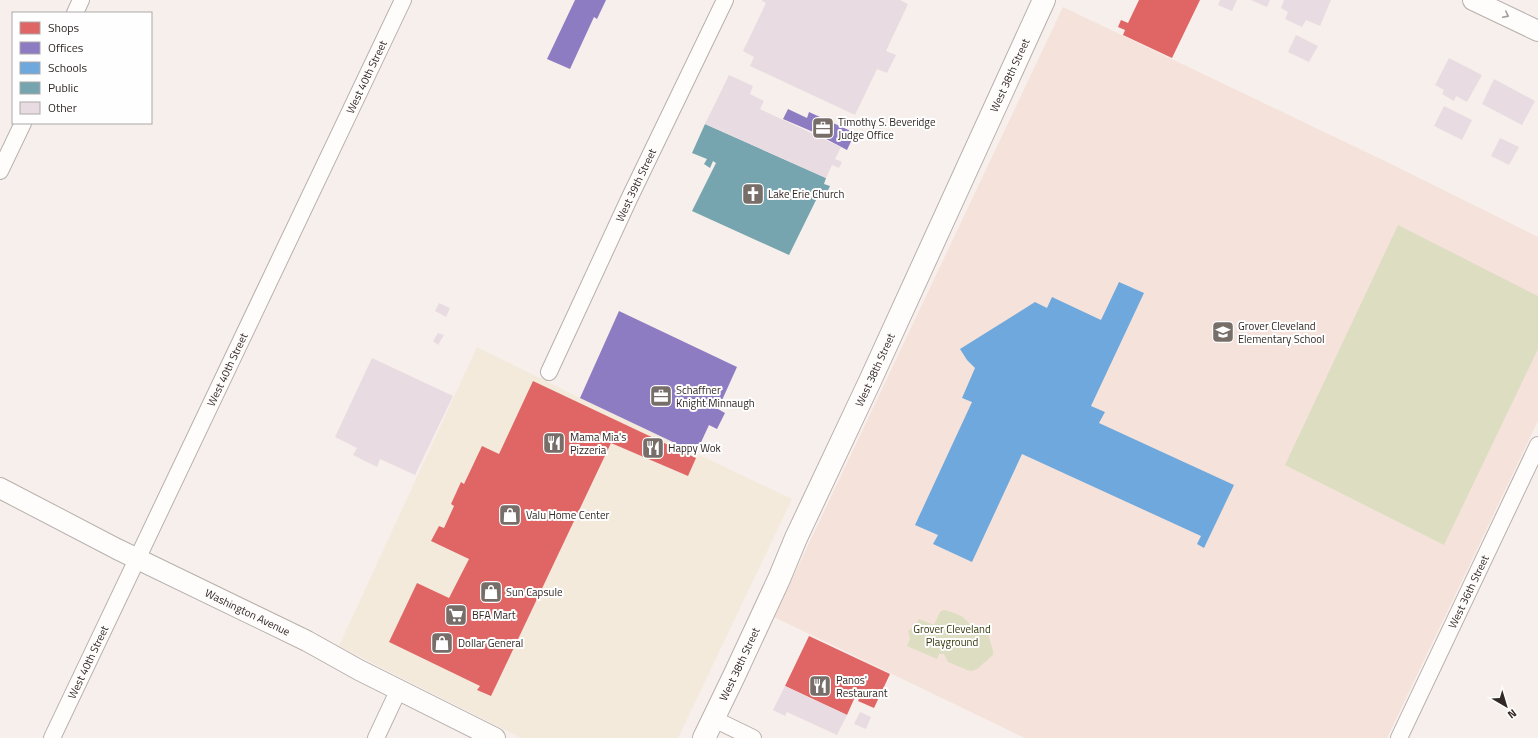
<svg xmlns="http://www.w3.org/2000/svg" width="1538" height="738" font-family="'Titillium Web',sans-serif">
<style>
.commercial{fill:#f3eadc}
.built{fill:#f5e3db}
.green{fill:#ddddc1}
.shops{fill:#e06666}
.offices{fill:#8e7cc3}
.schools{fill:#6fa8dc}
.public{fill:#76a5af}
.building{fill:#e8dce2}
.lines{fill:none;stroke-linecap:round;stroke-linejoin:round}
.minor-casing{stroke:#b8b0ac;stroke-width:18}
.tertiary-casing{stroke:#b8b0ac;stroke-width:22}
.secondary-casing{stroke:#b8b0ac;stroke-width:24}
.minor{stroke:#fefdfc;stroke-width:16}
.tertiary{stroke:#fefdfc;stroke-width:20}
.secondary{stroke:#fefdfc;stroke-width:22}
.oneway{stroke:#a29d9b}
.labels{text-anchor:middle;dominant-baseline:central;stroke-width:4;stroke-linejoin:round;paint-order:stroke}
.street-label{font-size:11px;fill:#322825;stroke:#fefefe}
.poi-label{font-size:11px;fill:#322825;stroke:#fefefe;text-anchor:start}
.park-label{font-size:11px;fill:#36390c;stroke:#fefefe}
</style>
<rect width="100%" height="100%" fill="#f7efeb"/>
<!-- commercial -->
<path class="commercial" d="M477,347L580,398L792,499L678,738H521L339,646Z"/>
<!-- built -->
<path class="built" d="M1063,7L1391,164L1538,237V421L1387,738H1025L774,617Z"/>
<!-- green -->
<path class="green" d="M1398,225L1538,296V349L1444,545L1285,465Z
M943,610C947,610 961,615 964,618C968,621 970,625 972,628C975,632 983,633 988,634L993,651V655L977,669L972,671L967,670L948,662L944,654H939L937,659L907,646L910,639L908,631L915,626L919,619L934,625L940,612Z"/>
<!-- shops -->
<path class="shops" d="M1139,0H1200L1172,58L1123,35L1125,30L1118,27L1121,20L1128,23Z
M533,381L696,458L688,476L611,443L491,696L477,690L480,686L389,642L417,583L449,598L469,559L431,541L439,526L444,528L454,506L451,504L461,482L464,484L482,446L499,454Z
M809,636L890,674L874,708L858,701L862,692L858,690L847,715L785,686Z"/>
<!-- offices -->
<path class="offices" d="M575,0H606L597,19L594,17L570,69L547,59Z
M788,109L807,118L809,112L855,133L847,150L811,131L783,119Z
M619,311L737,367L718,409L725,413L717,429L709,425L696,453L580,398Z"/>
<!-- schools -->
<path class="schools" d="M1119,282L1144,293L1091,406L1105,412L1099,423L1234,485L1204,548L1197,544L1201,536L1022,454L972,562L933,544L938,535L915,525L972,402L962,398L975,368L967,360L960,349L1035,302L1047,308L1052,297L1101,320Z"/>
<!-- public -->
<path class="public" d="M705,124L826,178L824,184L830,186L824,199L818,196L789,255L692,211L716,163L713,161L710,168L704,164L707,159L692,153Z"/>
<!-- building -->
<path class="building" d="M762,0H900L908,4L886,51L896,55L887,73L877,69L855,115L750,66L754,57L743,51L766,3L762,1Z
M1220,0H1237L1232,11L1218,5Z
M1251,0H1270L1267,7Z
M1284,0H1331L1320,26L1306,20L1302,27L1285,19L1288,12L1281,8Z
M1296,35L1318,46L1309,62L1288,52Z
M1449,58L1482,75L1467,102L1456,96L1454,101L1442,94L1444,90L1435,85Z
M729,75L753,86L750,94L764,101L760,109L841,147L835,159L842,162L839,168L832,165L826,178L705,124Z
M1494,79L1535,101L1522,125L1482,104Z
M1444,106L1472,120L1462,140L1434,126Z
M1500,138L1519,147L1509,165L1491,156Z
M439,303L450,308L446,317L435,311Z
M438,333L444,335L438,345L433,341Z
M372,358L453,396L415,475L380,459L377,467L353,455L357,448L335,437Z
M785,686L847,715L837,735L787,712L785,716L773,710Z
M860,712L871,717L866,729L854,724Z"/>
<g class="lines">
<!-- minor casing -->
<g class="minor-casing">
<g id="minor">
<path d="M75,13L81,0"/>
<path d="M0,171L23,123"/>
<path id="s1" d="M549,372L629,199L725,0"/>
<path d="M714,719L753,738"/>
<path id="s2" d="M52,738L403,0"/>
<path d="M376,738L399,689"/>
<path id="s3" d="M1399,738L1538,445"/>
</g>
</g>
<!-- tertiary casing -->
<g class="tertiary-casing">
<g id="tertiary">
<path d="M1473,0L1538,31"/>
<path id="s4" d="M0,488L117,549L307,641L359,670L495,738"/>
</g>
</g>
<!-- secondary casing -->
<g class="secondary-casing">
<g id="secondary">
<path id="s5" d="M704,738L734,676L779,579L796,538L870,381L1044,0"/>
</g>
</g>
<!-- minor -->
<use href="#minor" class="minor"/>
<!-- tertiary -->
<use href="#tertiary" class="tertiary"/>
<!-- secondary -->
<use href="#secondary" class="secondary"/>
</g>
<!-- one-way arrows -->
<defs><path id="oneway-chevron" d="M-2-3.5L2.5 0L-2 3.5" fill="none" stroke-width="1.6" stroke-linecap="round" stroke-linejoin="round"/></defs>
<use class="oneway" href="#oneway-chevron" transform="translate(1506 15) rotate(26)"/>
<!-- icons -->
<defs>
<g id="office-square" transform="scale(1.15)"><rect x="-9" y="-9" width="18" height="18" rx="4" fill="#776e6a" stroke="#fefefe"/><path d="M-6-3h4V-5.5h4V-3h4V5H-6ZM-1-4.5V-3h2v-1.5ZM-6 0V1H6V0Z" fill="#fff"/></g>
<g id="church-square" transform="scale(1.15)"><rect x="-9" y="-9" width="18" height="18" rx="4" fill="#776e6a" stroke="#fefefe"/><path d="M-1.2-6h2.4v3.5h3.3v2.4h-3.3V6h-2.4V-.1h-3.3v-2.4h3.3Z" fill="#fff"/></g>
<g id="school-square" transform="scale(1.15)"><rect x="-9" y="-9" width="18" height="18" rx="4" fill="#776e6a" stroke="#fefefe"/><path d="M0-5L7-2L0 1L-7-2ZM-4 1L0 2.5L4 1V4Q0 6-4 4Z" fill="#fff"/></g>
<g id="restaurant-square" transform="scale(1.15)"><rect x="-9" y="-9" width="18" height="18" rx="4" fill="#776e6a" stroke="#fefefe"/><path d="M-5-6h1v4h1v-4h1v4h1v-4h1v5L-1.5 .5V6h-2V.5L-5-1ZM5-6V6H3V1.5H1.5Q1.5-4 5-6Z" fill="#fff"/></g>
<g id="shop-square" transform="scale(1.15)"><rect x="-9" y="-9" width="18" height="18" rx="4" fill="#776e6a" stroke="#fefefe"/><path d="M-5-2.5h2.3a2.7 3.5 0 0 1 5.4 0H5L5.5 6h-11ZM-1.5-2.5h3a1.5 2.3 0 0 0-3 0Z" fill="#fff"/></g>
<g id="supermarket-square" transform="scale(1.15)"><rect x="-9" y="-9" width="18" height="18" rx="4" fill="#776e6a" stroke="#fefefe"/><path d="M-6-5.5h2.5l.6 2H6L4.5 2H-2.5L-4.4-4H-6ZM-1.5 3.2a1.3 1.3 0 1 0 .1 0ZM3 3.2a1.3 1.3 0 1 0 .1 0Z" fill="#fff"/></g>
</defs>
<g fill-rule="evenodd">
<use href="#office-square" x="823" y="128"/>
<use href="#church-square" x="753" y="194"/>
<use href="#school-square" x="1223" y="332"/>
<use href="#office-square" x="661" y="396"/>
<use href="#restaurant-square" x="554" y="443"/>
<use href="#restaurant-square" x="653" y="448"/>
<use href="#shop-square" x="510" y="515"/>
<use href="#shop-square" x="491" y="592"/>
<use href="#supermarket-square" x="456" y="615"/>
<use href="#shop-square" x="442" y="643"/>
<use href="#restaurant-square" x="820" y="686"/>
</g>
<g class="labels">
<!-- street labels -->
<g class="street-label">
<text stroke="none"><textPath href="#s5" startOffset="730">West 38th Street</textPath></text>
<text stroke="none"><textPath href="#s2" startOffset="732">West 40th Street</textPath></text>
<text stroke="none"><textPath href="#s1" startOffset="206">West 39th Street</textPath></text>
<text stroke="none"><textPath href="#s2" startOffset="408">West 40th Street</textPath></text>
<text stroke="none"><textPath href="#s5" startOffset="406">West 38th Street</textPath></text>
<text stroke="none"><textPath href="#s3" startOffset="162">West 36th Street</textPath></text>
<text stroke="none"><textPath href="#s4" startOffset="277">Washington Avenue</textPath></text>
<text stroke="none"><textPath href="#s2" startOffset="84">West 40th Street</textPath></text>
<text stroke="none"><textPath href="#s5" startOffset="82">West 38th Street</textPath></text>
</g>
<!-- poi labels -->
<g class="poi-label">
<text x="838" y="122">Timothy S. Beveridge<tspan x="838" dy="13">Judge Office</tspan></text>
<text x="768" y="194">Lake Erie Church</text>
<text x="1238" y="326">Grover Cleveland<tspan x="1238" dy="13">Elementary School</tspan></text>
<text x="676" y="390">Schaffner<tspan x="676" dy="13">Knight Minnaugh</tspan></text>
<text x="570" y="437">Mama Mia's<tspan x="570" dy="13">Pizzeria</tspan></text>
<text x="668" y="448">Happy Wok</text>
<text x="526" y="515">Valu Home Center</text>
<text x="506" y="592">Sun Capsule</text>
<text x="472" y="615">BFA Mart</text>
<text x="458" y="643">Dollar General</text>
<text x="836" y="680">Panos'<tspan x="836" dy="13">Restaurant</tspan></text>
</g>
<!-- park labels -->
<g class="park-label">
<text x="952" y="629">Grover Cleveland<tspan x="952" dy="13">Playground</tspan></text>
</g>
</g>
<!-- legend -->
<rect x="12" y="12" width="140" height="112" fill="#fefefe" stroke="#aca8a7"/>
<rect x="20" y="22" width="20" height="12" fill="#e06666" stroke="#aca8a7"/>
<text x="48" y="32" font-size="12" fill="#322825">Shops</text>
<rect x="20" y="42" width="20" height="12" fill="#8e7cc3" stroke="#aca8a7"/>
<text x="48" y="52" font-size="12" fill="#322825">Offices</text>
<rect x="20" y="62" width="20" height="12" fill="#6fa8dc" stroke="#aca8a7"/>
<text x="48" y="72" font-size="12" fill="#322825">Schools</text>
<rect x="20" y="82" width="20" height="12" fill="#76a5af" stroke="#aca8a7"/>
<text x="48" y="92" font-size="12" fill="#322825">Public</text>
<rect x="20" y="102" width="20" height="12" fill="#e8dce2" stroke="#aca8a7"/>
<text x="48" y="112" font-size="12" fill="#322825">Other</text>
<!-- north arrow -->
<g transform="translate(1506 706) rotate(142)" stroke="#fefefe" stroke-width="3" paint-order="stroke">
<path d="M0-3L7 15L0 10L-7 15Z" fill="#322825"/>
<text y="-6" font-size="11" font-weight="bold" text-anchor="middle" fill="#322825">N</text>
</g>
</svg>
